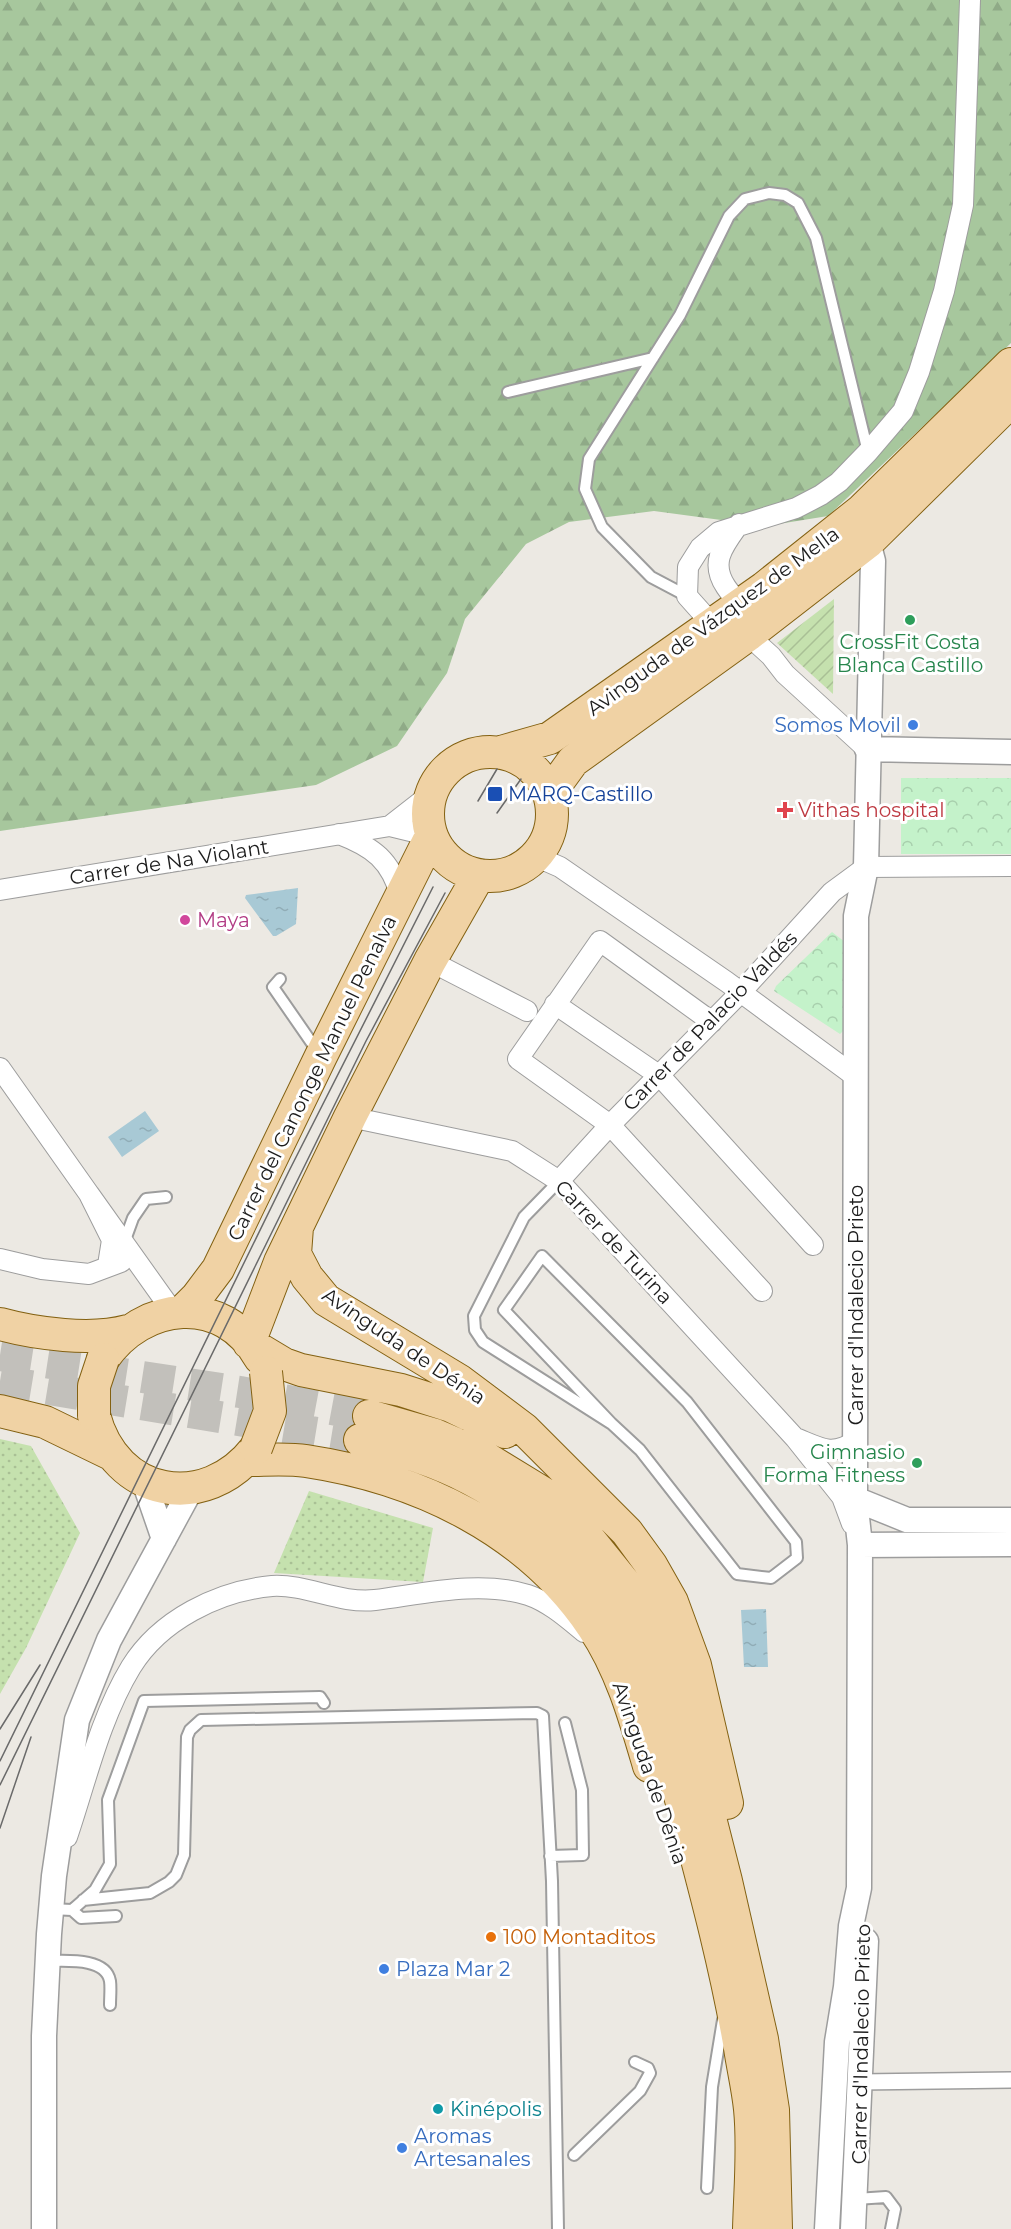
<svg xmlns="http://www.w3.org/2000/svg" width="1011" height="2229" font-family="Montserrat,sans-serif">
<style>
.grass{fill:url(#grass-dots)}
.forest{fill:url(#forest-firs)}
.park{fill:url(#park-crowns)}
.garden{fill:url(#garden-furrows)}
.water{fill:url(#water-ripples)}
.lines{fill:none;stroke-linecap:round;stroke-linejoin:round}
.primary-tunnel{stroke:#c2c0bb;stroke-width:32;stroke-dasharray:32 16;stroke-linecap:butt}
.service-casing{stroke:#9d9d9d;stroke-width:14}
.pedestrian-casing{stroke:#9d9d9d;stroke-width:18}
.minor-casing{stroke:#9d9d9d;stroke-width:22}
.tertiary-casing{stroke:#9d9d9d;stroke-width:27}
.primary-casing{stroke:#836112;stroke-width:34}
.service{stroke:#fff;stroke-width:10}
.pedestrian{stroke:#fff;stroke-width:15}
.minor{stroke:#fff;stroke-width:20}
.tertiary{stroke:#fff;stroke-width:24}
.primary{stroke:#f0d2a4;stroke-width:32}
.tram{stroke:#6a6a6a;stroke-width:1.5}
.primary-bridge-casing{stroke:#836112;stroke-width:34;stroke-linecap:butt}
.primary-bridge{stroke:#f0d2a4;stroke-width:32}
.leisure-dot{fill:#2e9e5b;stroke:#fff;stroke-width:2}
.shop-dot{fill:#3f7fe0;stroke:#fff;stroke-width:2}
.transit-dot{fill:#1a4fb4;stroke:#fff;stroke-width:2}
.health-dot{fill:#e0444e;stroke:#fff;stroke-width:2}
.hotel-dot{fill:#d1479c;stroke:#fff;stroke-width:2}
.food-dot{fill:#e8710a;stroke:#fff;stroke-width:2}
.culture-dot{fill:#0f9aa8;stroke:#fff;stroke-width:2}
.labels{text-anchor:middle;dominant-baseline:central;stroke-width:6;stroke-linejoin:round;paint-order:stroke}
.street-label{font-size:20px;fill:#1c1c1c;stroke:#fff}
.leisure-label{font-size:20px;fill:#27864d;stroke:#fff}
.shop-label{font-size:20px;fill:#366cbe;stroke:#fff;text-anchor:start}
.transit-label{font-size:20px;fill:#164399;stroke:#fff;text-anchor:start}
.health-label{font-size:20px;fill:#be3a42;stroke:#fff;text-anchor:start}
.hotel-label{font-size:20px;fill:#b23c85;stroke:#fff;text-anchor:start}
.food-label{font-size:20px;fill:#c56008;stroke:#fff;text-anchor:start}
.culture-label{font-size:20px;fill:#0d838f;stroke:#fff;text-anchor:start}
</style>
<defs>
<pattern id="grass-dots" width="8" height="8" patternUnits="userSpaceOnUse" patternTransform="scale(1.5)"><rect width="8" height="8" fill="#c5e1ae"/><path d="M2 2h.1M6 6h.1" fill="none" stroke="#a9c095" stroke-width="1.8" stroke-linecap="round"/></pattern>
<pattern id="forest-firs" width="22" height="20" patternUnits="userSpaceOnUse" patternTransform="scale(1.5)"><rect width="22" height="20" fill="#a7c79d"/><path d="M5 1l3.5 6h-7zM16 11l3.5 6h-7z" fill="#8faa87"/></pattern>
<pattern id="park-crowns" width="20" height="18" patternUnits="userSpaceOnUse" patternTransform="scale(1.5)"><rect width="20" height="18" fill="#c4f2ca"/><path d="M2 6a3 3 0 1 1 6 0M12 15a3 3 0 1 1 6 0" fill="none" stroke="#a8cfad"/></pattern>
<pattern id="garden-furrows" width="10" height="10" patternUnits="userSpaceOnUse" patternTransform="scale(1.5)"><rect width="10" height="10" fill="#c5e1ae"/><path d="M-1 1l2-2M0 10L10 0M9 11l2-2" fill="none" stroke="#a9c095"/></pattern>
<pattern id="water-ripples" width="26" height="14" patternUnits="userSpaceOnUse" patternTransform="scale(1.5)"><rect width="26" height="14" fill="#a8c9d5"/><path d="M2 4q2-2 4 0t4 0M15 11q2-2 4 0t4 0" fill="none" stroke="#90acb6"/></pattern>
</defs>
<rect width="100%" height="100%" fill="#ece9e3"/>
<!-- grass -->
<path class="grass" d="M0,1439L31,1446L80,1533L26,1648L0,1694Z
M309,1491L433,1528L423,1582L274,1573Z"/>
<!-- forest -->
<path class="forest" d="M0,0H1011V343L828,516L766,526L654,511L569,522L526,544L465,619L447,673L397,746L316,785L0,831Z"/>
<!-- park -->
<path class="park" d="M901,778H1011V854H901Z
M832,932L845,942L846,1028L840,1034L774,991L776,986Z"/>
<!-- garden -->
<path class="garden" d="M834,599L833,694L777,643Z"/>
<!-- water -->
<path class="water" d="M298,888L296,924L276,936H273L245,898L246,895Z
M145,1111L159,1131L122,1157L108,1137Z
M766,1609L768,1667H744L741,1610Z"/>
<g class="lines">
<!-- primary-tunnel -->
<path class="primary-tunnel" d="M0,1355L240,1392L369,1416
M0,1381L360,1440"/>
<!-- service casing -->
<g class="service-casing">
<path id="service" d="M508,392L653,358
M687,596L651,577L602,527L585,489L589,459L680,315L729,216L745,199L769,193L785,195L798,203L816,238L868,452
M280,979L273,987L318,1052
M559,1181L524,1217L474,1316L475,1330L483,1342L612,1424L640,1450L737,1574L771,1578L797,1558L796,1542L687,1402L542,1256L504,1310L612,1424
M125,1240L133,1218L146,1199L166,1197
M550,1856L583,1855L582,1790L565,1723
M83,1900L150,1893L169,1882L176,1875L184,1855L187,1737L190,1730L201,1720L537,1713L543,1716L552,1881L558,2229
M51,1909L72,1910L95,1890L110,1864L108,1800L144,1701L320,1697L324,1703
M72,1910L81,1918L116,1916
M47,1961C65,1961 106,1957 110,1981C111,1988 110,1997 110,2005
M574,2155L640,2091L650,2073L648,2068L635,2062
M707,2188L712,2087L723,2020
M856,2199L886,2197L895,2209L891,2229"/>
</g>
<!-- pedestrian casing -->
<g class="pedestrian-casing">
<path id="pedestrian" d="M860,2082L1011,2080"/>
</g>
<!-- minor casing -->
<g class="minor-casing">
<path id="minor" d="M739,524C724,545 709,562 726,587C733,597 740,604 743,616
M867,749L785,674L771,656L748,635L712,624L687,596L688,567L700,548L719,532L796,508L821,495L839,482L868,452L903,411L919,372L944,291L963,205L970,0
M390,826L431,794
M339,834C373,847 391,860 401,897
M535,856L560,867L727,982L856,1077
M0,890L390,826L431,836
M430,961L527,1011
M555,1004L660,1076L813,1245
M712,1022L600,941L518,1059L610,1125L762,1291
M0,1068L89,1194
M350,1117L512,1151L559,1181L795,1438L842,1497L852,1524
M559,1181L610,1125L740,993L832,892L866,867L1011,866
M0,1259L42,1269L89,1274L121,1262
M108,1265L112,1240L89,1194L173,1312
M798,1439C822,1449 832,1456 856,1441
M67,1837C86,1781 100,1718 131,1667C160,1620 218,1591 272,1586C307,1584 339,1604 375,1600C423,1594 480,1580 528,1595C549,1602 567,1618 584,1632"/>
</g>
<!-- tertiary casing -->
<g class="tertiary-casing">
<path id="tertiary" d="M867,749L1011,752
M144,1481L164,1539
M855,1499L907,1520H1011
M860,1545L1011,1544
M44,2229V2036L49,1934L54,1876L77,1720L109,1640L191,1489
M827,2229L837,2042L846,1987L851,1926L859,1888L860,1545L855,1499L856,916L866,867L873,561L868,542
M853,2229L866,1941"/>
</g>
<!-- primary casing -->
<g class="primary-casing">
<path id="primary" d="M501,752L550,738L764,588L862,510L1011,364
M428 814a62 62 0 1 1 124 0a62 62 0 1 1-124 0Z
M549,794L573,761L748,635L868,542L1011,401
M297,1227L295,1254L307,1277L326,1300L460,1381L524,1429L627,1532L651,1565L672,1602L695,1665L727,1803
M182,1312L197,1297L218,1269L321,1056L431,836
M0,1324C36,1334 92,1341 128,1331
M249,1343L280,1262L350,1117L430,961L479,875
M249,1343L284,1364L301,1370L401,1390L451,1406L505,1432
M103,1359C143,1301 223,1292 260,1358
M0,1411L45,1422L111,1454
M94,1415C115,1497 205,1514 256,1448
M369,1416L435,1435L479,1454L546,1495L576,1523L631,1591L658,1639L680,1700L726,1881L762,2039L773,2110L776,2229
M360,1440C442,1459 504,1488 563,1549C577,1564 592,1579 604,1596C648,1659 663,1738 684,1810C705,1889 726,1967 740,2048C743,2068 748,2089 750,2109C754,2148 750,2190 749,2229
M247,1460C266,1460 287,1458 306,1461C419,1478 528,1530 593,1627C621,1668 635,1718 649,1766"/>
</g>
<!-- service -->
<use href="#service" class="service"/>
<!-- pedestrian -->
<use href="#pedestrian" class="pedestrian"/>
<!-- minor -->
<use href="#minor" class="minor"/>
<!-- tertiary -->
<use href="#tertiary" class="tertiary"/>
<!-- primary -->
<use href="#primary" class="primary"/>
<!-- tram -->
<path class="tram" d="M478,801L497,769
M497,813L521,779
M0,1729L40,1665
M0,1761L289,1171L433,887
M0,1785L366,1041L445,893
M0,1828L31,1737"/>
<!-- primary-bridge casing -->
<g class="primary-bridge-casing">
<path id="primary-bridge" d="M94,1415V1386L103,1359
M256,1448L270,1411L266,1372"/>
</g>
<!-- primary-bridge -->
<use href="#primary-bridge" class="primary-bridge"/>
</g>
<!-- markers -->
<g class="leisure-dot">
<circle cx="910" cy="620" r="6"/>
<circle cx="917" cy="1463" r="6"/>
</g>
<g class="shop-dot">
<circle cx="913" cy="725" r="6"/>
<circle cx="384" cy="1969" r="6"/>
<circle cx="402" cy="2148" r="6"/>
</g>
<rect class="transit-dot" x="487" y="786" width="16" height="16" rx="3"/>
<path class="health-dot" d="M782 801h6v6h6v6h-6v6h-6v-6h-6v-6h6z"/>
<circle class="hotel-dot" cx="185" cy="920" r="6"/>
<circle class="food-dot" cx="491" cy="1937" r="6"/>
<circle class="culture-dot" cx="438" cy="2109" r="6"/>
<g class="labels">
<!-- street labels -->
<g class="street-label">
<text transform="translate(713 621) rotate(-36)">Avinguda de Vázquez de Mella</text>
<text transform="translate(169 862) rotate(-9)">Carrer de Na Violant</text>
<text transform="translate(710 1021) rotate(-46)">Carrer de Palacio Valdés</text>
<text transform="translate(312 1078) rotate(-64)">Carrer del Canonge Manuel Penalva</text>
<text transform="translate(614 1242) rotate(47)">Carrer de Turina</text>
<text transform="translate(856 1305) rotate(-90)">Carrer d'Indalecio Prieto</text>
<text transform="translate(404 1346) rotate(34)">Avinguda de Dénia</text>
<text transform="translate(650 1773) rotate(71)">Avinguda de Dénia</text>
<text transform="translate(861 2044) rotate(-89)">Carrer d'Indalecio Prieto</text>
</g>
<!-- leisure labels -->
<g class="leisure-label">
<text x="910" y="642">CrossFit Costa<tspan x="910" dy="23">Blanca Castillo</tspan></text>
<text x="905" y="1452" text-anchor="end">Gimnasio<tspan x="905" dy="23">Forma Fitness</tspan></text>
</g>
<!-- shop labels -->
<g class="shop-label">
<text x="901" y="725" text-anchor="end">Somos Movil</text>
<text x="396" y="1969">Plaza Mar 2</text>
<text x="414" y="2136">Aromas<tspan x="414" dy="23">Artesanales</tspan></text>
</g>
<!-- transit labels -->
<g class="transit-label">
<text x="508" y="794">MARQ-Castillo</text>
</g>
<!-- health labels -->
<g class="health-label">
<text x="798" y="810">Vithas hospital</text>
</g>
<!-- hotel labels -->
<g class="hotel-label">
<text x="197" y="920">Maya</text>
</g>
<!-- food labels -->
<g class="food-label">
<text x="503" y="1937">100 Montaditos</text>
</g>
<!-- culture labels -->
<g class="culture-label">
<text x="450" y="2109">Kinépolis</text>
</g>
</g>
</svg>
